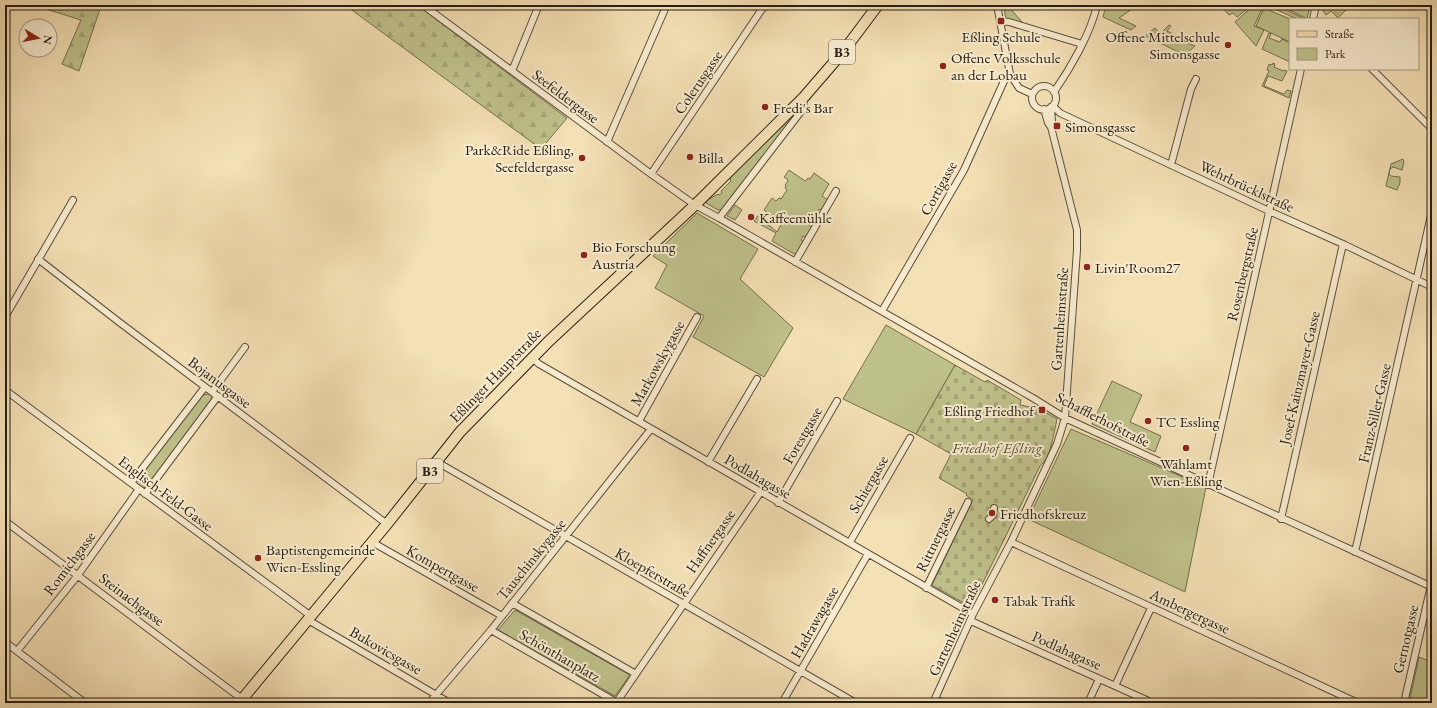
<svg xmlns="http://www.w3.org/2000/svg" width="1437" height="708" font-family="'EB Garamond',serif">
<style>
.green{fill:#bfc18b;stroke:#726f4e}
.forest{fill:url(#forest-firs);stroke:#726f4e}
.cemetery{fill:url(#cemetery-stones);stroke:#726f4e}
.park{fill:url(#park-crowns);stroke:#726f4e}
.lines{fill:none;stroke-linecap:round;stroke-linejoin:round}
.street-casing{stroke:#5a4e3b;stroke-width:8}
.primary-casing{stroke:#261d12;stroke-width:12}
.street{stroke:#f8ebcf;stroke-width:6}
.primary{stroke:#f4e0b5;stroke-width:10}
.poi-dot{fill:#8f2418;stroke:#f8ebcf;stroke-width:1.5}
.labels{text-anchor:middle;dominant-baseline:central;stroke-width:4;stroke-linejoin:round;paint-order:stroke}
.shield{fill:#f8ebcf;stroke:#655b4b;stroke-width:1}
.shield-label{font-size:14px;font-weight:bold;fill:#261d12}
.poi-label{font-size:15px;fill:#261d12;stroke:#f8ebcf;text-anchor:start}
.street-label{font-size:15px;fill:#261d12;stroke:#f8ebcf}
.park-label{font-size:15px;font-style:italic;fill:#544e36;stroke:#f8ebcf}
</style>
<defs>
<pattern id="forest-firs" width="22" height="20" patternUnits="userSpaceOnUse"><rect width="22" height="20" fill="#bfc18b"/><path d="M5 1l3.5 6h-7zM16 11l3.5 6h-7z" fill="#a4a577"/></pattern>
<pattern id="cemetery-stones" width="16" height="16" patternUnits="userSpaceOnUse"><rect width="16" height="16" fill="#bfc18b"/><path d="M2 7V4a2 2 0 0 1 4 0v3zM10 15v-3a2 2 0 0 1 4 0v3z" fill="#a4a577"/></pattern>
<pattern id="park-crowns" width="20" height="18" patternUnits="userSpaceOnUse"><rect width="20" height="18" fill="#bfc18b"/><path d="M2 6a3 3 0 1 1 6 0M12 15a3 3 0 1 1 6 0" fill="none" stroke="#a4a577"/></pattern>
</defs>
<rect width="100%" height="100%" fill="#f4e0b5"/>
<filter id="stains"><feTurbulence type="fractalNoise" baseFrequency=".005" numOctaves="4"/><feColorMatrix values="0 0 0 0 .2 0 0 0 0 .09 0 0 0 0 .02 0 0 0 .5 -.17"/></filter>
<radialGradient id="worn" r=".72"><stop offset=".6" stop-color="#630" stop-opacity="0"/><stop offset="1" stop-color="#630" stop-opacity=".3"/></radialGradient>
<!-- green -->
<path class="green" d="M1007,5L1023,23L1022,24L1006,20L1004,7Z
M1106,5H1138L1119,18L1136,26L1131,30L1103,17Z
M1220,5H1252L1237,17L1233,13L1229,15Z
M1254,5L1263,7L1254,26L1264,30L1256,46L1235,22Z
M1266,5H1275L1305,19H1297Z
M1279,5H1310L1307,19L1306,18Z
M1264,8L1290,19V42L1256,26Z
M1169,25L1171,26L1167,31L1181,38L1180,40L1195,46L1185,55L1145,36L1155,28L1159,33L1162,32Z
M1269,33L1271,34L1269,38L1280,42L1282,39L1290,43V62L1262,49Z
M1273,63L1275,64L1274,67L1283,71L1284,70L1287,71L1282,81L1268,76L1264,86L1284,94L1287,90L1291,91L1289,98L1262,86L1269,71L1267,70L1269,64L1272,65Z
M801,107L722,210H718L706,203V201L718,194L719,195L722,193L721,191L731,181L730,179L732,173L795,110Z
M1403,159L1404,162L1402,170L1393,167L1390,169L1389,174L1391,176L1400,177V183L1397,190L1386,186L1391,164Z
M789,170L805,181L808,178L810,179L814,173L829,184L822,196L828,200L822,211L819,209L817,212L820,214L814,224L811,223L809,225L812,228L807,238L803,236L801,240L804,242L796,255L772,241L776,233L754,221L759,214L763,217L761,219L777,232L782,223L781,222L783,218L779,215L777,220L764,210L772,198L776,201L779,198L781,199L787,190L785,188L786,186L785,185L788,181L787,179L784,177Z
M735,205L742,210L735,220L727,216Z
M697,213L758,249L740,279L793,328L764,377L693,337L704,316L655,288L667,265L653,256Z
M886,325L955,365L916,434L843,399Z
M1112,381L1142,395L1130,422L1161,436L1155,452L1092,424Z
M209,394L212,396L210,403L149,485C144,489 139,489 136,483L137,480L202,395Z
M1071,429L1206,487L1185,592L1028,519Z
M515,610L630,675L615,696L498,630Z
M1419,657L1432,662V703H1409Z"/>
<!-- forest -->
<path class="forest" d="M33,5H85L100,9L79,71L62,64L81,20Z
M345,5H417L567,118L541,149Z"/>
<!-- cemetery -->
<path class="cemetery" d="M955,365L985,382L987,380L1021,400L1020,405L1040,409L1057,419C1054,432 1051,458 1040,466L971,607L932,585L973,500L966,495L967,494L939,478L951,454L916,434Z"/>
<!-- park -->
<path class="park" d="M1325,5H1351L1338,18L1331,11L1326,15L1323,11Z"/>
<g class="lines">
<!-- street casing -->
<g class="street-casing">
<path id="street" d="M423,5L651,174L695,205L719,218L1033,398L1065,418L1432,587
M997,5L1010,74L1019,88L1032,94
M1313,19L1316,5
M1001,21L1009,22L1082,44
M1372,69L1432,129
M512,71L539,5
M1032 98a12 12 0 1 1 24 0a12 12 0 1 1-24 0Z
M1054,92C1070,69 1091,33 1097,5
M1053,106L1060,113L1269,211L1343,244L1432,287
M1051,127L1052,122L1051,107
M607,142L665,9L660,5
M1171,165L1191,89L1196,79
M651,174L762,9L768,5
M719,218L803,109L804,98
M38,259L119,322L387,524
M795,262L836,191
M882,311L964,170L1004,81L1010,74
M5,317L73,200
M532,358L539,364L973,614
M5,390L311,616
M212,392L245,347
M639,421L697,317
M437,462L856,703
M708,462L757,379
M131,483L205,387
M1208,485L1301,69
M145,494L218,396
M778,503L837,401
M989,519L993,515L994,508
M1281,519L1343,244
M5,521L242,699
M372,542L502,616
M850,542L910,438
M1011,542L1358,703
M1355,552L1432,211
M926,588L968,502
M512,603L636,674
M308,620L450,703
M971,621L1153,703
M491,630L616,702
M5,642L85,703
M17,651L78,575L139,489
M1115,686L1151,608
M935,699L944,703
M429,703L491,630L651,429
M616,703L760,493
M782,703L868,554
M933,703L973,614L1011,542L1057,444L1065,418L1077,250V230L1051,127L1048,123L1044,109
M1088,703L1099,679
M1404,703L1432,581"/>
</g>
<!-- primary casing -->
<g class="primary-casing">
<path id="primary" d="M239,703L387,524L460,432L549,341L695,205L804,97L842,53L878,5"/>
</g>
<!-- street -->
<use href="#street" class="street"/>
<!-- primary -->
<use href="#primary" class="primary"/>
</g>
<!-- markers -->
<g class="poi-dot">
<rect x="997" y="17" width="8" height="8" rx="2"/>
<circle cx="1228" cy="45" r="4"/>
<circle cx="943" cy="66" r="4"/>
<circle cx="765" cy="107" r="4"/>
<rect x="1053" y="122" width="8" height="8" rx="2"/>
<circle cx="690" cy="157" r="4"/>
<circle cx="582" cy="158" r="4"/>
<circle cx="751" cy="217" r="4"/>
<circle cx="584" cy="255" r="4"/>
<circle cx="1087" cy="267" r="4"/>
<rect x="1038" y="406" width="8" height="8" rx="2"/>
<circle cx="1148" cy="421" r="4"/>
<circle cx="1186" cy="448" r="4"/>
<circle cx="992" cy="513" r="4"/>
<circle cx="258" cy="558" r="4"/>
<circle cx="995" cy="600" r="4"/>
</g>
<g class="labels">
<!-- shield labels -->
<g class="shield">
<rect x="829" y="40" width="26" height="24" rx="3"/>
<rect x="417" y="459" width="26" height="24" rx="3"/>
</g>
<g class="shield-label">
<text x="842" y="52">B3</text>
<text x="430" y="471">B3</text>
</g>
<!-- poi labels -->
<g class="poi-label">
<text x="1001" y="36" text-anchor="middle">Eßling Schule</text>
<text x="1220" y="36" text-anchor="end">Offene Mittelschule<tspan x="1220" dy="17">Simonsgasse</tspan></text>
<text x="951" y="57">Offene Volksschule<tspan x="951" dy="17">an der Lobau</tspan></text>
<text x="773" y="107">Fredi's Bar</text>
<text x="1065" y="126">Simonsgasse</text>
<text x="574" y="149" text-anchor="end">Park&amp;Ride Eßling,<tspan x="574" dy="17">Seefeldergasse</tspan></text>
<text x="698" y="157">Billa</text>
<text x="759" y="217">Kaffeemühle</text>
<text x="592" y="246">Bio Forschung<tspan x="592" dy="17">Austria</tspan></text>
<text x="1095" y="267">Livin'Room27</text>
<text x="1034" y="410" text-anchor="end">Eßling Friedhof</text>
<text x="1156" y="421">TC Essling</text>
<text x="1186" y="463" text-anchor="middle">Wählamt<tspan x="1186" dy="17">Wien-Eßling</tspan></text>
<text x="1000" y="513">Friedhofskreuz</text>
<text x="266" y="549">Baptistengemeinde<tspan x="266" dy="17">Wien-Essling</tspan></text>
<text x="1003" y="600">Tabak Trafik</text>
</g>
<!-- street labels -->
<g class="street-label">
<text transform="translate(698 82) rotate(-56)">Colerusgasse</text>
<text transform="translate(566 96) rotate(37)">Seefeldergasse</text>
<text transform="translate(1247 186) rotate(25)">Wehrbrücklstraße</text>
<text transform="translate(938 188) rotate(-61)">Cortigasse</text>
<text transform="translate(1242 274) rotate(-77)">Rosenbergstraße</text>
<text transform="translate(1059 319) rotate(-86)">Gartenheimstraße</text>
<text transform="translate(657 363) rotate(-61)">Markowskygasse</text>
<text transform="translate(495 375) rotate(-46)">Eßlinger Hauptstraße</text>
<text transform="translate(1299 378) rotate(-77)">Josef-Kainzmayer-Gasse</text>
<text transform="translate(220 382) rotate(37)">Bojanusgasse</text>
<text transform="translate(1374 413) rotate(-77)">Franz-Siller-Gasse</text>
<text transform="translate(1103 419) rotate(27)">Schafflerhofstraße</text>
<text transform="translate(802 435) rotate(-60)">Forestgasse</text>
<text transform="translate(758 476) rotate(30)">Podlahagasse</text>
<text transform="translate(868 484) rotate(-60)">Schiergasse</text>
<text transform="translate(166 493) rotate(37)">Englisch-Feld-Gasse</text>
<text transform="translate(935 539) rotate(-64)">Rittnergasse</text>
<text transform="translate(710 541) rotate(-55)">Haffnergasse</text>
<text transform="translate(531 559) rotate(-51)">Tauschinskygasse</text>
<text transform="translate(69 563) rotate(-53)">Romichgasse</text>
<text transform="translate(443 568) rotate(29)">Kompertgasse</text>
<text transform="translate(653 572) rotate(30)">Kloepferstraße</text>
<text transform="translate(132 599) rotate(37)">Steinachgasse</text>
<text transform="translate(1190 611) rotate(25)">Ambergergasse</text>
<text transform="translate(814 622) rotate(-60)">Hadrawagasse</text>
<text transform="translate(954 628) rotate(-65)">Gartenheimstraße</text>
<text transform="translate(1405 639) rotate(-77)">Gernotgasse</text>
<text transform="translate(386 650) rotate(30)">Bukovicsgasse</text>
<text transform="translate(1067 650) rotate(24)">Podlahagasse</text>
<text transform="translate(560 655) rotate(30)">Schönthanplatz</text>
</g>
<!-- park labels -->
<g class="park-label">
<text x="997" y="447">Friedhof Eßling</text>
</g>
</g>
<!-- margin -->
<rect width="1437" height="708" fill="none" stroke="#f4e0b5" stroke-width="20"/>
<rect x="6" y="6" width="1425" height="696" fill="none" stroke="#261d12" stroke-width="2"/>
<rect x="10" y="10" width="1417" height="688" fill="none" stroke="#261d12"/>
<!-- legend -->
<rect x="1289" y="18" width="130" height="52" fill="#f8ebcf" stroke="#a49983"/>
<rect x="1297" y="31" width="20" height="6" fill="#f4e0b5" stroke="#a49983"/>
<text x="1325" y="38" font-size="12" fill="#261d12">Straße</text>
<rect x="1297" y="48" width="20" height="12" fill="#bfc18b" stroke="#a49983"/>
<text x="1325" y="58" font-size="12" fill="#261d12">Park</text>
<!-- north arrow -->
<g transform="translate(38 38) rotate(100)"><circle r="19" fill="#f8ebcf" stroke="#a49983"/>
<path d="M0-3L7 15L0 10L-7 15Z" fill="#8f2418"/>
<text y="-6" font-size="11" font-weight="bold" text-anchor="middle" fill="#261d12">N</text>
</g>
<rect width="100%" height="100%" filter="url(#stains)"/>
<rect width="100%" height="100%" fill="url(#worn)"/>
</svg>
